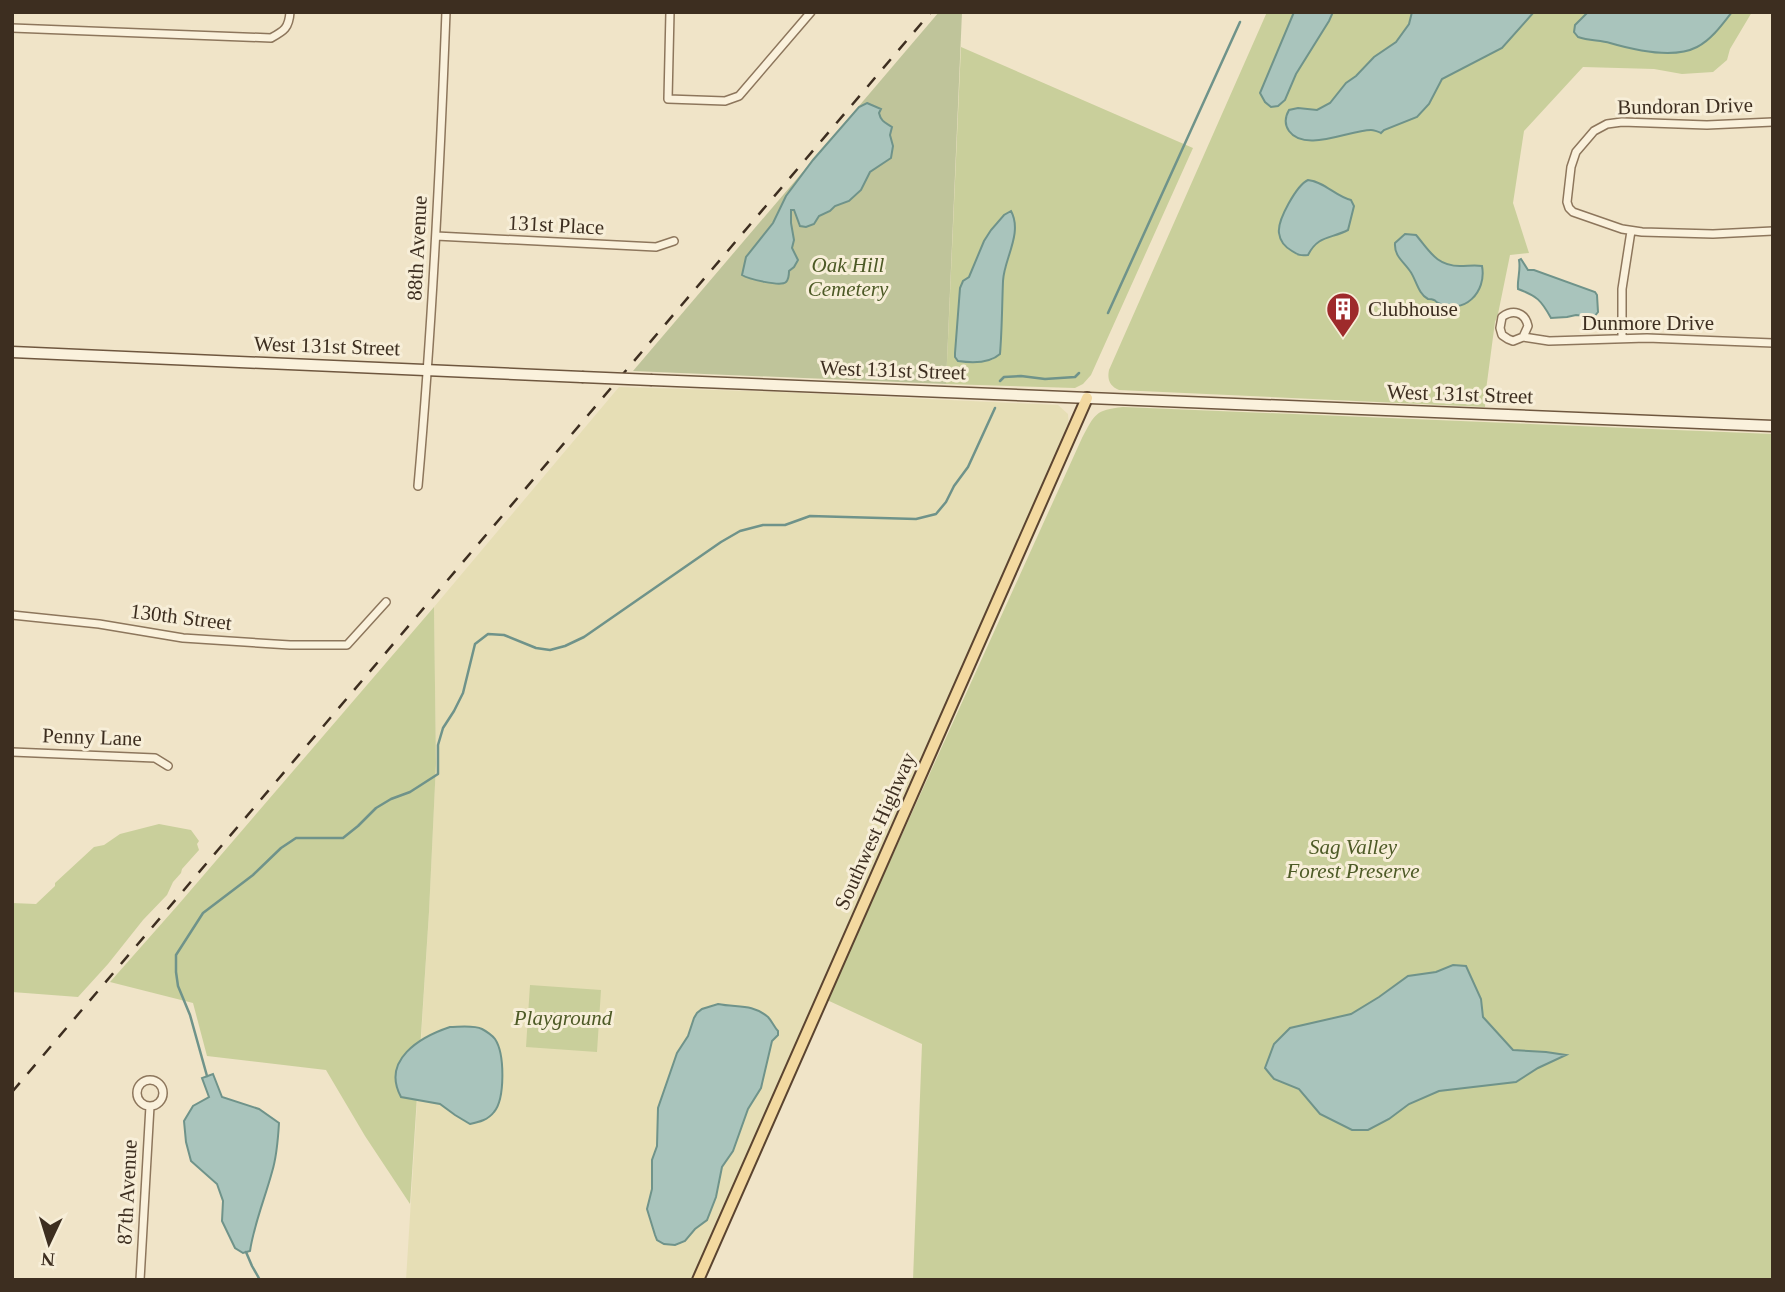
<svg xmlns="http://www.w3.org/2000/svg" width="1785" height="1292" font-family="Georgia,serif">
<style>
.farmland{fill:#e6deb5}
.green{fill:#c9cf9b;fill-rule:evenodd}
.cemetery{fill:#bfc49a}
.water{fill:#a9c4bc;stroke:#6f938a;stroke-width:2}
.lines{fill:none;stroke-linecap:round;stroke-linejoin:round}
.stream{stroke:#6f938a;stroke-width:2.5}
.street-casing{stroke:#8d765c;stroke-width:10}
.secondary-casing{stroke:#6f573f;stroke-width:13}
.primary-casing{stroke:#5b4430;stroke-width:14}
.street{stroke:#faf1dc;stroke-width:7}
.secondary{stroke:#faf1dc;stroke-width:10}
.primary{stroke:#f3d9a0;stroke-width:10}
.rail{stroke:#3d2e20;stroke-width:2.5;stroke-dasharray:12 12;stroke-linecap:butt}
.secondary-bridge-casing{stroke:#6f573f;stroke-width:13;stroke-linecap:butt}
.secondary-bridge{stroke:#faf1dc;stroke-width:10}
.labels{text-anchor:middle;dominant-baseline:central;stroke-width:6;stroke-linejoin:round;paint-order:stroke}
.street-label{font-size:21px;fill:#3d2e20;stroke:#f7eed8}
.park-label{font-size:21px;font-style:italic;fill:#4d5a26;stroke:#f7eed8}
.poi-label{font-size:21px;fill:#3d2e20;stroke:#f7eed8;text-anchor:start}
</style>
<rect width="100%" height="100%" fill="#f0e4c8"/>
<!-- farmland -->
<path class="farmland" d="M619,387L780,392L1058,405L1068,414L1069,429L693,1280H406L429,912L436,764L434,607Z"/>
<!-- green -->
<path class="green" d="M1267,12H1752L1730,49L1727,60L1713,72L1682,74L1654,69L1583,67L1524,131L1513,203L1529,253L1510,255L1498,314L1495,322L1486,390L1485,407L1119,390C1110,386 1107,380 1109,370Z
M961,47L1193,148L1091,375L1083,384L1075,388L946,384ZM999,222L1013,240L1003,279L1001,351L992,360L971,363L958,361L955,353L960,288L969,277L984,241Z
M1123,407L1773,434V1280H913L922,1044L827,1000L1082,438C1095,414 1095,410 1123,407Z
M434,607L436,764L429,912L410,1204L365,1136L326,1070L207,1056L193,1003L110,982L178,905Z
M159,824L191,830L199,841L197,844L199,850L182,869L181,873L173,882L167,895L143,920L108,964L78,997L12,992V903L36,904L55,886V883L94,847L104,845L120,834Z
M530,985L601,990L597,1052L526,1047Z"/>
<!-- cemetery -->
<path class="cemetery" d="M939,12H962L946,384L633,371Z"/>
<!-- water -->
<path class="water" d="M1294,12H1333L1329,21L1296,74L1285,100L1278,106L1271,107L1265,102L1260,93Z
M1412,12H1534L1502,48L1442,79L1429,104L1417,117L1384,130L1381,133C1380,132 1373,130 1371,130C1349,130 1305,153 1289,131C1284,124 1285,117 1289,110L1298,108L1317,110L1330,103L1346,83L1356,76L1374,57L1396,42L1409,24Z
M1588,12H1732C1722,25 1711,40 1697,47C1674,59 1634,50 1610,43C1600,40 1589,41 1578,37L1574,32L1575,25Z
M867,103L881,109L879,113C881,122 886,123 892,127L890,135L893,146L891,158L870,172L861,190L849,201L835,206L830,211L819,216L814,224L806,227L800,226L794,210H791V223L794,240L792,248L798,260L794,267L789,271C789,275 789,279 786,282C781,287 748,279 742,275L746,257L773,223L786,196L813,160L859,107Z
M1308,180C1325,182 1335,196 1351,200L1354,206L1348,230C1331,239 1318,235 1308,255C1301,256 1298,255 1292,251C1285,247 1280,241 1279,233C1277,220 1297,185 1308,180Z
M1011,211C1023,233 1004,259 1003,281C1002,306 1002,330 1000,354C989,364 972,363 958,361L955,357V353L960,288L963,281L969,277L984,241L991,230L1004,215Z
M1405,234L1416,235C1429,250 1436,266 1460,266C1468,266 1475,265 1482,266C1487,292 1464,316 1438,303C1436,302 1435,300 1434,300C1432,299 1430,299 1428,299C1418,294 1416,279 1410,271C1403,261 1394,256 1395,243Z
M1521,259L1528,270H1534L1595,292L1597,295L1598,312L1594,317L1576,315L1567,317L1551,318C1541,300 1537,296 1518,289C1517,279 1521,270 1519,260Z
M1453,965L1466,966L1481,999L1483,1017L1513,1050L1546,1052L1566,1055L1538,1068L1516,1082L1439,1091L1409,1104L1389,1119L1368,1130H1352L1320,1114L1299,1089L1274,1079L1265,1068L1274,1044L1290,1028L1351,1014L1379,997L1408,976L1436,972Z
M718,1004C738,1008 751,1003 768,1017C772,1021 774,1027 778,1031V1035L772,1041L761,1088L748,1109L733,1151L722,1167L716,1197L707,1220L695,1229L685,1241L675,1245L664,1244L657,1240L655,1235L647,1209L652,1189V1160L657,1146L658,1108L677,1053L688,1036L694,1018L697,1013L702,1009Z
M450,1027C459,1027 474,1025 482,1029C486,1031 493,1036 495,1039C505,1054 505,1099 494,1112C488,1120 479,1122 470,1124L455,1115L440,1104L401,1097C381,1060 420,1037 450,1027Z
M213,1074L222,1097L259,1109L279,1123C278,1140 277,1156 272,1172C265,1198 254,1224 250,1251L243,1253L235,1248L222,1221L223,1201L217,1184L191,1161L186,1142L184,1121L193,1106L209,1097L202,1078Z"/>
<g class="lines">
<!-- stream -->
<path class="stream" d="M1108,313L1240,22
M1000,381L1004,377L1021,376L1045,379L1075,377L1079,373
M207,1076L190,1015L178,986L176,972V955L203,913L253,875L281,848L296,838H343L358,826L376,808L391,799L410,792L438,774V745L443,728L454,711L463,693L475,644L488,634L504,635L536,648L550,650L565,646L584,637L721,542L740,531L763,525H785L810,516L916,519L936,514L946,502L954,486L968,467L995,408
M246,1252L252,1266L260,1280"/>
<!-- street casing -->
<g class="street-casing">
<path id="street" d="M670,12L668,99L725,101L739,96L811,12
M12,28L271,38C284,31 289,28 290,12
M1773,122L1707,125L1622,122L1607,124L1594,131L1576,152L1571,167L1567,202L1569,208L1573,212L1622,229L1642,232L1713,234L1773,231
M436,236L656,247L674,241
M1523,337L1528,326C1525,312 1513,309 1502,317L1500,328L1502,335L1508,339L1513,341L1523,337L1549,341L1647,338L1773,343
M1622,338V289L1631,231
M418,486C432,329 440,170 446,12
M12,615L99,624L183,638L290,645H347L386,602
M12,752L155,758L168,766
M137 1093a13 13 0 1 1 26 0a13 13 0 1 1-26 0Z
M140,1280L150,1106"/>
</g>
<!-- secondary casing -->
<g class="secondary-casing">
<path id="secondary" d="M12,352L582,377
M652,380L1773,426"/>
</g>
<!-- primary casing -->
<g class="primary-casing">
<path id="primary" d="M698,1280L1087,398"/>
</g>
<!-- street -->
<use href="#street" class="street"/>
<!-- secondary -->
<use href="#secondary" class="secondary"/>
<!-- primary -->
<use href="#primary" class="primary"/>
<!-- rail -->
<path class="rail" d="M12,1092L931,12"/>
<!-- secondary-bridge casing -->
<g class="secondary-bridge-casing">
<path id="secondary-bridge" d="M582,377L652,380"/>
</g>
<!-- secondary-bridge -->
<use href="#secondary-bridge" class="secondary-bridge"/>
</g>
<!-- icons -->
<defs>
<g id="building-pin" transform="scale(1.75)"><path d="M0 17L-7.5 6A9.5 9.5 0 1 1 7.5 6Z" fill="#9e2a2b" stroke="#f7eed8"/><path d="M-4-6H4V6H1V3H-1V6H-4ZM-2.5-4.3h1.7v1.8h-1.7ZM.8-4.3h1.7v1.8H.8ZM-2.5-1h1.7V.8h-1.7ZM.8-1h1.7V.8H.8Z" fill="#fff"/></g>
</defs>
<g fill-rule="evenodd">
<use href="#building-pin" x="1343" y="309"/>
</g>
<g class="labels">
<!-- street labels -->
<g class="street-label">
<text transform="translate(1685 106) rotate(-1)">Bundoran Drive</text>
<text transform="translate(556 225) rotate(3)">131st Place</text>
<text transform="translate(417 248) rotate(-87)">88th Avenue</text>
<text x="1648" y="323">Dunmore Drive</text>
<text transform="translate(327 346) rotate(2)">West 131st Street</text>
<text transform="translate(893 370) rotate(2)">West 131st Street</text>
<text transform="translate(1460 394) rotate(2)">West 131st Street</text>
<text transform="translate(181 617) rotate(7)">130th Street</text>
<text transform="translate(92 737) rotate(2)">Penny Lane</text>
<text transform="translate(875 831) rotate(-66)">Southwest Highway</text>
<text transform="translate(127 1192) rotate(-87)">87th Avenue</text>
</g>
<!-- park labels -->
<g class="park-label">
<text x="848" y="265">Oak Hill<tspan x="848" dy="24">Cemetery</tspan></text>
<text x="1353" y="847">Sag Valley<tspan x="1353" dy="24">Forest Preserve</tspan></text>
<text x="563" y="1018">Playground</text>
</g>
<!-- poi labels -->
<g class="poi-label">
<text x="1368" y="309">Clubhouse</text>
</g>
</g>
<!-- border -->
<rect width="1785" height="1292" fill="none" stroke="#3d2e20" stroke-width="28"/>
<!-- north arrow -->
<g transform="translate(49 1243) rotate(184)" stroke="#f7eed8" stroke-width="5" paint-order="stroke">
<path d="M0-5L12 26L0 18L-12 26Z" fill="#3d2e20"/>
<text y="-10" font-size="19" font-weight="bold" text-anchor="middle" fill="#3d2e20">N</text>
</g>
</svg>
